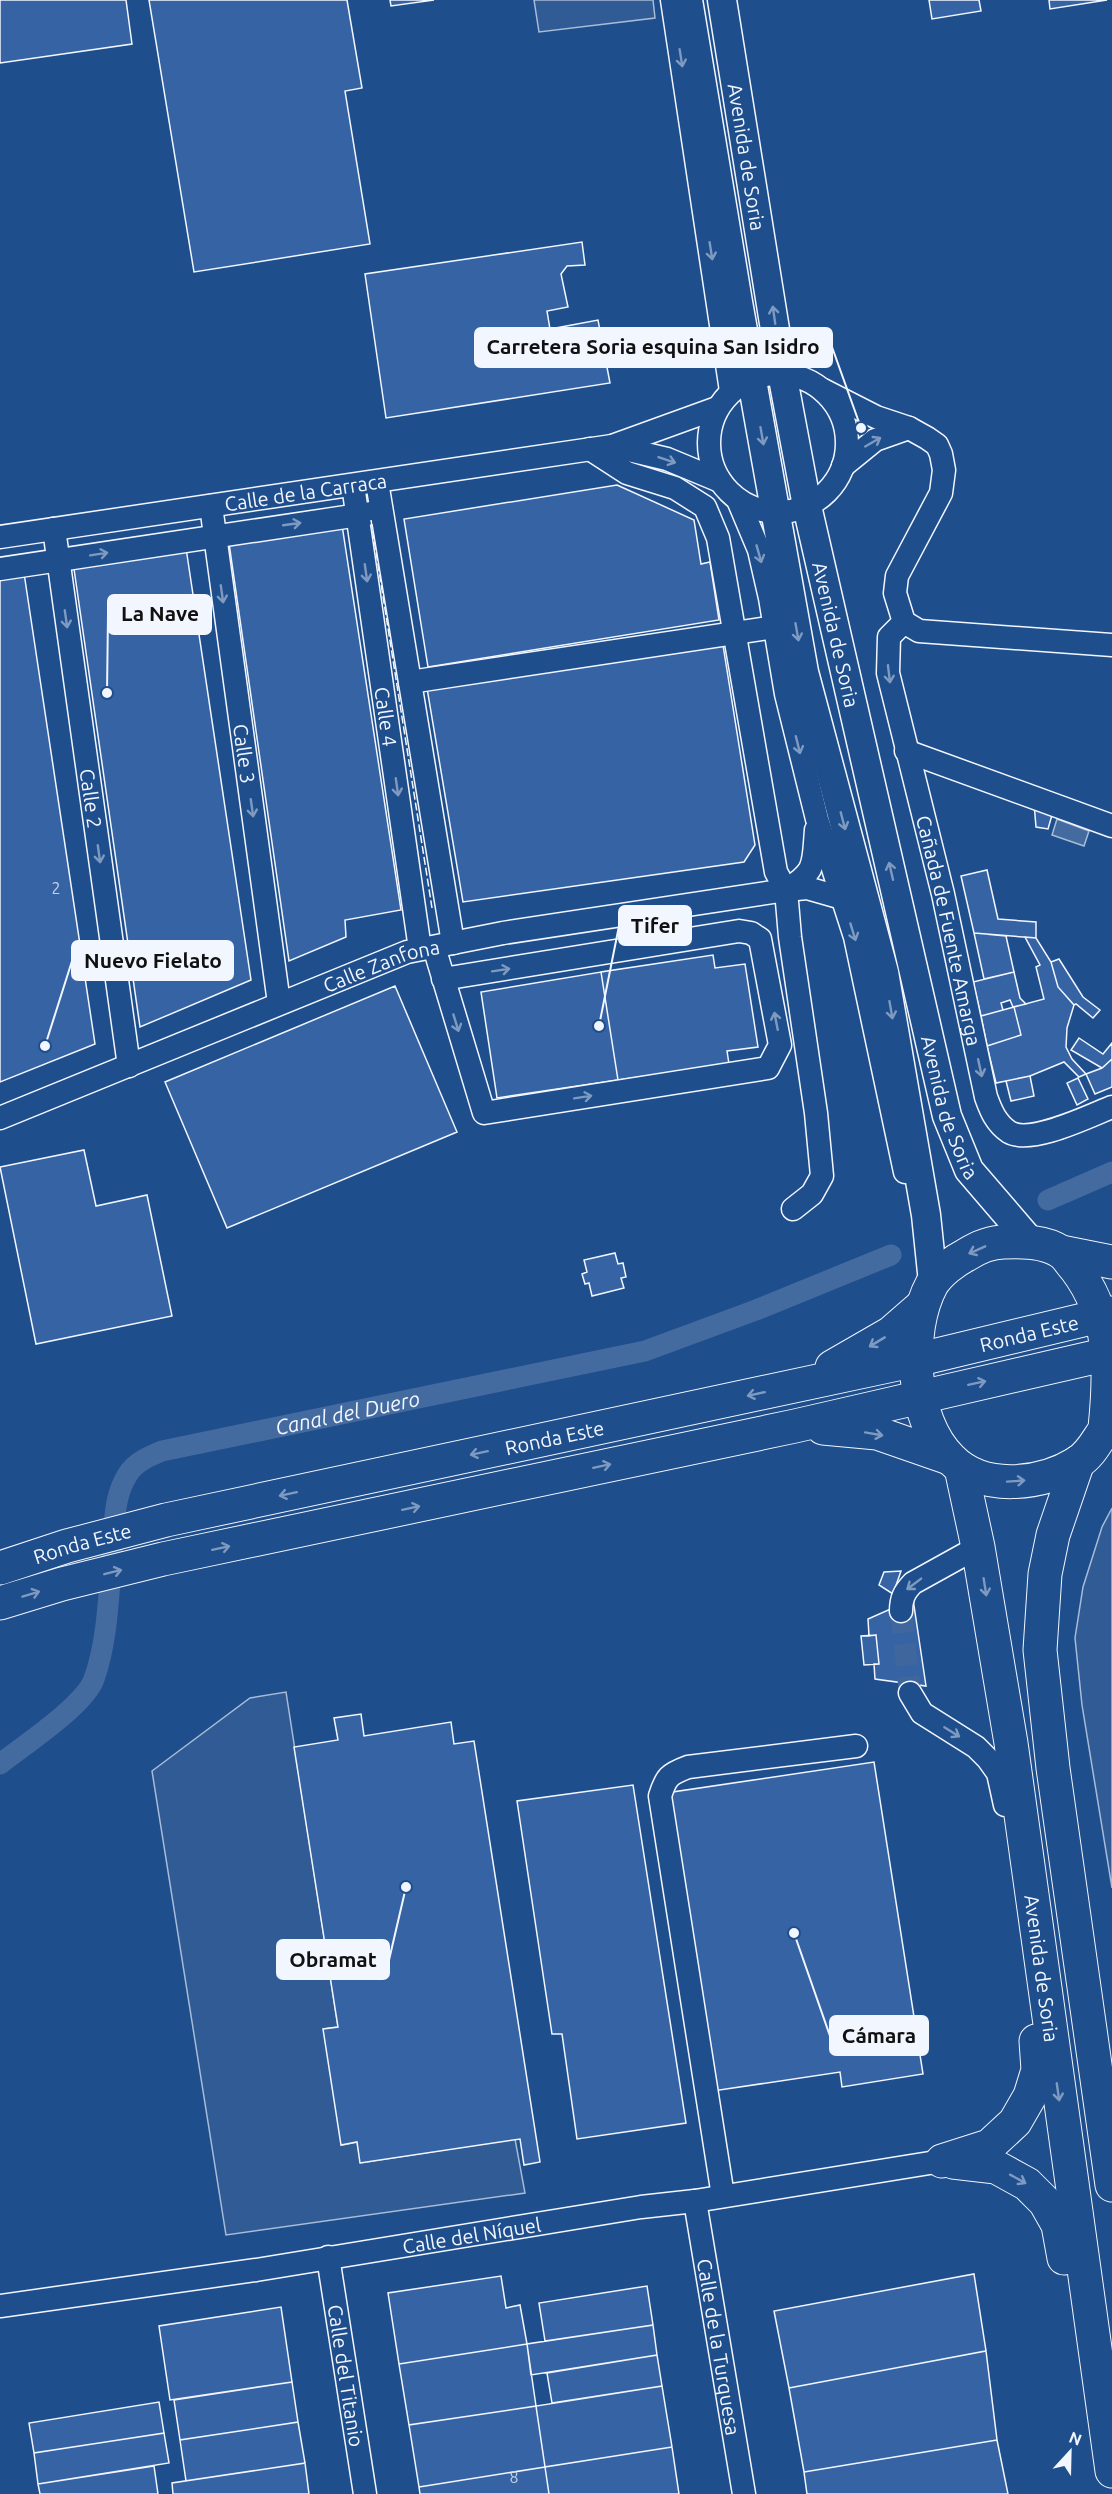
<svg xmlns="http://www.w3.org/2000/svg" width="1112" height="2494" font-family="Ubuntu,sans-serif">
<style>
.built{fill:#305b95;stroke:#a8bbd7;stroke-width:1.5}
.water{fill:#446ba0;stroke:#a8bbd7;stroke-width:1.5}
.lines{fill:none;stroke-linecap:round;stroke-linejoin:round}
.canal{stroke:#446ba0;stroke-width:21}
.building{fill:#3563a3;stroke:#f2f6ff;stroke-width:1.5}
.minor-tunnel{stroke:#3f679d;stroke-width:22;stroke-dasharray:22 11;stroke-linecap:butt}
.minor-casing{stroke:#f2f6ff;stroke-width:25}
.major-casing{stroke:#f2f6ff;stroke-width:31}
.highway-casing{stroke:#f2f6ff;stroke-width:35}
.minor{stroke:#1f4e8c;stroke-width:22}
.major{stroke:#1f4e8c;stroke-width:28}
.highway{stroke:#1f4e8c;stroke-width:33}
.fence{stroke:#f2f6ff;stroke-width:1.5;stroke-dasharray:8 3;stroke-linecap:butt}
.oneway{stroke:#7e9ac0}
.labels{text-anchor:middle;dominant-baseline:central;stroke-width:4.5;stroke-linejoin:round;paint-order:stroke}
.number-label{font-size:16px;fill:#c3d1e8}
.street-label{font-size:20px;fill:#f2f6ff;stroke:#1f4e8c}
.water-label{font-size:21px;font-style:italic;fill:#f2f6ff;stroke:#1f4e8c}
.leader{fill:none;stroke:#f2f6ff;stroke-width:2}
.callout-dot{fill:#f2f6ff;stroke:#1f4e8c;stroke-width:2}
.callout{fill:#f2f6ff;stroke:#f2f6ff;stroke-width:2}
.callout-label{font-size:21px;text-anchor:middle;font-weight:bold;fill:#111}
</style>
<rect width="100%" height="100%" fill="#1f4e8c"/>
<!-- built -->
<path class="built" d="M534,0H653L655,18L539,32Z
M1112,1508V1888L1082,1705L1075,1638L1083,1587L1102,1527Z
M286,1692L338,2027L324,2029L342,2145L357,2142L361,2163L515,2139L525,2193L226,2235L152,1771L250,1698Z"/>
<!-- water -->
<path class="water" d="M1057,819L1089,831L1084,846L1052,835Z"/>
<g class="lines">
<!-- canal -->
<g class="canal">
<path d="M1048,1200L1112,1172"/>
<path id="s1" d="M0,1764C23,1746 85,1705 94,1679C109,1638 109,1583 113,1539C115,1516 115,1494 128,1474C135,1462 150,1456 162,1451L645,1351L756,1310L891,1255"/>
</g>
</g>
<!-- building -->
<path class="building" d="M0,0H126L132,44L0,63Z
M149,0H347L362,88L345,91L370,244L194,272Z
M390,0H434L391,6Z
M929,0H979L981,11L932,19Z
M1049,0H1107L1050,9Z
M582,242L585,265L567,266L561,274L568,307L547,311L550,329L598,320L610,383L386,418L365,274Z
M617,485L694,520L701,564L710,562L719,620L428,667L404,519Z
M342,525L401,910L345,920L346,937L289,961L229,543Z
M186,548L251,980L140,1027L73,562Z
M24,573L95,1044L0,1082V576Z
M722,639L755,845L744,862L463,902L427,688Z
M1034,803L1054,808L1048,829L1036,827Z
M987,870L998,919L1036,922V938L974,933L961,876Z
M974,933L1006,936L1014,972L984,979Z
M1025,937L1036,938L1051,962L1058,987L1074,1005L1067,1028L1066,1047L1072,1059L1086,1074L1079,1077L1064,1062L1030,1076L996,1083L987,1046L1021,1035L1014,1007L1044,999L1036,967L1040,965Z
M713,955L715,968L745,964L758,1047L727,1051L729,1064L618,1080L601,972Z
M1059,959L1083,997L1100,1010L1093,1018L1076,1004L1074,1005L1058,987L1051,962Z
M601,972L618,1080L497,1098L481,992Z
M1014,972L1020,998L1026,1004L1013,1007L1010,1000L1001,1003L1003,1010L981,1016L973,982Z
M395,986L457,1132L227,1228L165,1082Z
M1014,1007L1021,1035L987,1046L981,1016Z
M1079,1038L1103,1054L1112,1043V1059L1102,1068L1071,1050Z
M1112,1059V1087L1095,1094L1086,1074L1102,1068Z
M1030,1076L1034,1096L1011,1101L1006,1081Z
M1078,1078L1088,1099L1077,1105L1067,1083Z
M84,1150L96,1206L147,1195L172,1316L36,1344L0,1167Z
M615,1253L618,1264L623,1263L626,1277L621,1278L624,1288L592,1296L589,1283L585,1284L582,1274L587,1272L584,1260Z
M901,1571L893,1594L879,1585L884,1572Z
M913,1599L926,1686L875,1679L874,1664H879L876,1635L869,1636L868,1619Z
M876,1635L879,1664L864,1665L861,1636Z
M361,1714L364,1736L451,1722L454,1744L474,1741L540,2162L524,2165L520,2139L360,2163L357,2142L341,2145L323,2029L338,2027L294,1747L338,1740L334,1718Z
M874,1762L923,2074L842,2087L840,2072L713,2091L666,1793Z
M633,1785L686,2123L577,2139L562,2034H552L517,1801Z
M974,2274L986,2351L789,2388L774,2311Z
M501,2276L506,2308L520,2305L527,2344L399,2364L388,2293Z
M647,2286L653,2325L545,2341L539,2303Z
M281,2307L292,2382L170,2400L159,2326Z
M653,2325L657,2355L531,2375L527,2344Z
M527,2344L536,2406L409,2425L399,2364Z
M986,2351L997,2440L804,2472L789,2388Z
M657,2355L662,2386L552,2403L547,2373Z
M292,2382L298,2422L180,2440L174,2400Z
M662,2386L672,2447L545,2467L536,2406Z
M159,2402L164,2433L34,2453L29,2423Z
M536,2406L545,2467L419,2487L409,2425Z
M298,2422L305,2463L186,2481L180,2440Z
M164,2433L169,2463L38,2484L34,2453Z
M997,2440L1008,2494H807L804,2472Z
M672,2447L679,2494H549L545,2467Z
M305,2463L309,2494H173L172,2483Z
M154,2466L158,2494H40L38,2484Z
M545,2467L549,2494H420L419,2487Z"/>
<g class="lines">
<!-- minor-tunnel -->
<path class="minor-tunnel" d="M901,1611L910,1693"/>
<!-- minor casing -->
<g class="minor-casing">
<g id="minor">
<path d="M672,0L731,391"/>
<circle cx="778" cy="443" r="69"/>
<path d="M823,390L876,417L909,428L927,438L937,445L941,454L944,470L941,493L897,576L895,593L904,622L919,631L1112,645"/>
<path d="M612,446L667,459L720,481"/>
<path d="M590,449L627,473L675,488L705,507L718,538L776,872L786,890L790,937L816,1113L822,1176L812,1194L793,1209"/>
<path d="M843,466L875,440L909,428"/>
<path d="M377,482L453,943"/>
<path id="s2" d="M353,485L420,949"/>
<path d="M738,500L759,550L770,598L786,694L817,819L855,937L905,1172"/>
<path id="s3" d="M211,506L279,1003"/>
<path id="s4" d="M54,529L129,1066"/>
<path id="s5" d="M0,537L612,446L717,408"/>
<path d="M0,569L372,513"/>
<path id="s6" d="M904,622L889,637L888,673L943,894L986,1097C991,1111 996,1123 1009,1132C1031,1145 1089,1116 1112,1107"/>
<path d="M410,682L775,627"/>
<path d="M906,751L1112,826"/>
<path d="M786,890C817,871 813,864 816,830"/>
<path d="M434,947L484,1113L768,1068L780,1045L760,939L751,933L739,931L443,979"/>
<path id="s7" d="M0,1118L407,952L503,933L786,890L807,888L842,898"/>
<path d="M901,1611C901,1599 904,1592 913,1583L978,1547"/>
<path d="M910,1693L922,1713L976,1747L988,1759L998,1773L1005,1805"/>
<path d="M723,2196L660,1796C666,1777 669,1774 688,1767L856,1746"/>
<path id="s8" d="M695,2201L744,2494"/>
<path id="s9" d="M328,2257L365,2494"/>
<path id="s10" d="M0,2306L256,2270L641,2207L695,2201L942,2161"/>
</g>
</g>
<!-- major casing -->
<g class="major-casing">
<g id="major">
<path d="M688,0L738,302L804,672L884,972L926,1215L933,1282"/>
<path id="s11" d="M722,0L782,373L807,506L947,1116L969,1170L1030,1241"/>
</g>
</g>
<!-- highway casing -->
<g class="highway-casing">
<g id="highway">
<path d="M1061,1252L1112,1262"/>
<path d="M832,1367L891,1333L922,1306"/>
<path d="M823,1428L877,1433L949,1458"/>
<path d="M1105,1428C1111,1369 1112,1317 1076,1269C1071,1264 1067,1256 1061,1252C1045,1241 1022,1241 1004,1242C991,1242 977,1248 966,1255C954,1261 939,1273 932,1284C906,1332 911,1420 951,1459C983,1492 1041,1485 1077,1463C1094,1453 1099,1434 1112,1421"/>
<path d="M1078,1462L1053,1535L1045,1574L1040,1650L1053,1768L1112,2185"/>
<path id="s12" d="M961,1468L978,1547L1011,1743L1112,2471"/>
<path id="s13" d="M0,1568L67,1546L166,1520L916,1360L1112,1313"/>
<path d="M0,1603L62,1584L163,1559L795,1426L1112,1353"/>
<path d="M942,2161L989,2146L1015,2122L1030,2096L1038,2070L1036,2041"/>
<path d="M953,2162L996,2167L1027,2184L1045,2202L1058,2225L1064,2258"/>
</g>
</g>
<!-- minor -->
<use href="#minor" class="minor"/>
<!-- major -->
<use href="#major" class="major"/>
<!-- highway -->
<use href="#highway" class="highway"/>
<!-- fence -->
<path class="fence" d="M371,520L432,908"/>
</g>
<!-- one-way arrows -->
<defs><path id="oneway-shaft" d="M-6 0H5M1.5-3L5.5 0L1.5 3" fill="none" stroke-width="1.6" stroke-linecap="round" stroke-linejoin="round" transform="scale(1.5)"/></defs>
<g class="oneway">
<use href="#oneway-shaft" transform="translate(681 58) rotate(81)"/>
<use href="#oneway-shaft" transform="translate(711 251) rotate(81)"/>
<use href="#oneway-shaft" transform="translate(774 315) rotate(-98)"/>
<use href="#oneway-shaft" transform="translate(762 436) rotate(80)"/>
<use href="#oneway-shaft" transform="translate(873 442) rotate(-30)"/>
<use href="#oneway-shaft" transform="translate(667 460) rotate(18)"/>
<use href="#oneway-shaft" transform="translate(292 524) rotate(-8)"/>
<use href="#oneway-shaft" transform="translate(99 554) rotate(-9)"/>
<use href="#oneway-shaft" transform="translate(759 554) rotate(74)"/>
<use href="#oneway-shaft" transform="translate(366 573) rotate(82)"/>
<use href="#oneway-shaft" transform="translate(222 594) rotate(82)"/>
<use href="#oneway-shaft" transform="translate(66 619) rotate(82)"/>
<use href="#oneway-shaft" transform="translate(797 632) rotate(80)"/>
<use href="#oneway-shaft" transform="translate(889 674) rotate(83)"/>
<use href="#oneway-shaft" transform="translate(798 745) rotate(76)"/>
<use href="#oneway-shaft" transform="translate(397 787) rotate(82)"/>
<use href="#oneway-shaft" transform="translate(252 808) rotate(82)"/>
<use href="#oneway-shaft" transform="translate(843 821) rotate(75)"/>
<use href="#oneway-shaft" transform="translate(99 854) rotate(82)"/>
<use href="#oneway-shaft" transform="translate(891 871) rotate(-103)"/>
<use href="#oneway-shaft" transform="translate(853 932) rotate(73)"/>
<use href="#oneway-shaft" transform="translate(501 970) rotate(-9)"/>
<use href="#oneway-shaft" transform="translate(891 1010) rotate(80)"/>
<use href="#oneway-shaft" transform="translate(776 1021) rotate(-101)"/>
<use href="#oneway-shaft" transform="translate(456 1023) rotate(73)"/>
<use href="#oneway-shaft" transform="translate(980 1068) rotate(78)"/>
<use href="#oneway-shaft" transform="translate(583 1097) rotate(-9)"/>
<use href="#oneway-shaft" transform="translate(977 1250) rotate(156)"/>
<use href="#oneway-shaft" transform="translate(877 1342) rotate(149)"/>
<use href="#oneway-shaft" transform="translate(977 1383) rotate(-12)"/>
<use href="#oneway-shaft" transform="translate(756 1394) rotate(168)"/>
<use href="#oneway-shaft" transform="translate(874 1434) rotate(10)"/>
<use href="#oneway-shaft" transform="translate(479 1453) rotate(168)"/>
<use href="#oneway-shaft" transform="translate(602 1466) rotate(-12)"/>
<use href="#oneway-shaft" transform="translate(1016 1481) rotate(-4)"/>
<use href="#oneway-shaft" transform="translate(288 1494) rotate(168)"/>
<use href="#oneway-shaft" transform="translate(411 1508) rotate(-12)"/>
<use href="#oneway-shaft" transform="translate(221 1548) rotate(-12)"/>
<use href="#oneway-shaft" transform="translate(113 1572) rotate(-14)"/>
<use href="#oneway-shaft" transform="translate(914 1584) rotate(143)"/>
<use href="#oneway-shaft" transform="translate(985 1587) rotate(81)"/>
<use href="#oneway-shaft" transform="translate(31 1594) rotate(-17)"/>
<use href="#oneway-shaft" transform="translate(952 1732) rotate(32)"/>
<use href="#oneway-shaft" transform="translate(1058 2092) rotate(82)"/>
<use href="#oneway-shaft" transform="translate(1018 2179) rotate(29)"/>
</g>
<g class="labels">
<!-- number labels -->
<g class="number-label">
<text x="56" y="888">2</text>
<text x="514" y="2477">8</text>
</g>
<!-- street labels -->
<g class="street-label">
<text stroke="none"><textPath href="#s11" startOffset="159">Avenida de Soria</textPath></text>
<text stroke="none"><textPath href="#s5" startOffset="309">Calle de la Carraca</textPath></text>
<text stroke="none"><textPath href="#s11" startOffset="645">Avenida de Soria</textPath></text>
<text stroke="none"><textPath href="#s2" startOffset="234">Calle 4</textPath></text>
<text stroke="none"><textPath href="#s3" startOffset="250">Calle 3</textPath></text>
<text stroke="none"><textPath href="#s4" startOffset="272">Calle 2</textPath></text>
<text stroke="none"><textPath href="#s6" startOffset="322">Cañada de Fuente Amarga</textPath></text>
<text stroke="none"><textPath href="#s7" startOffset="411">Calle Zanfona</textPath></text>
<text stroke="none"><textPath href="#s11" startOffset="1131">Avenida de Soria</textPath></text>
<text stroke="none"><textPath href="#s13" startOffset="1056">Ronda Este</textPath></text>
<text stroke="none"><textPath href="#s13" startOffset="570">Ronda Este</textPath></text>
<text stroke="none"><textPath href="#s13" startOffset="86">Ronda Este</textPath></text>
<text stroke="none"><textPath href="#s12" startOffset="507">Avenida de Soria</textPath></text>
<text stroke="none"><textPath href="#s10" startOffset="477">Calle del Níquel</textPath></text>
<text stroke="none"><textPath href="#s8" startOffset="148">Calle de la Turquesa</textPath></text>
<text stroke="none"><textPath href="#s9" startOffset="120">Calle del Titanio</textPath></text>
</g>
<!-- water labels -->
<g class="water-label">
<text stroke="none"><textPath href="#s1" startOffset="568">Canal del Duero</textPath></text>
</g>
</g>
<!-- callouts -->
<path class="leader" d="M861 428L832 347M107 693L108 614M599 1026L619 926M45 1046L72 961M406 1887L389 1960M794 1933L830 2036"/>
<g class="callout-dot">
<circle cx="861" cy="428" r="6"/>
<circle cx="107" cy="693" r="6"/>
<circle cx="599" cy="1026" r="6"/>
<circle cx="45" cy="1046" r="6"/>
<circle cx="406" cy="1887" r="6"/>
<circle cx="794" cy="1933" r="6"/>
</g>
<g class="callout">
<rect x="475" y="328" width="357" height="39" rx="6"/>
<rect x="108" y="595" width="103" height="39" rx="6"/>
<rect x="619" y="906" width="72" height="39" rx="6"/>
<rect x="72" y="941" width="161" height="39" rx="6"/>
<rect x="277" y="1940" width="112" height="39" rx="6"/>
<rect x="830" y="2016" width="98" height="39" rx="6"/>
</g>
<g class="callout-label">
<text x="653" y="354">Carretera Soria esquina San Isidro</text>
<text x="160" y="621">La Nave</text>
<text x="655" y="933">Tifer</text>
<text x="153" y="968">Nuevo Fielato</text>
<text x="333" y="1967">Obramat</text>
<text x="879" y="2043">Cámara</text>
</g>
<!-- north arrow -->
<g transform="translate(1070 2452) rotate(22)" stroke="#1f4e8c" stroke-width="4.5" paint-order="stroke">
<path d="M0-4.5L10 22L0 15L-10 22Z" fill="#f2f6ff"/>
<text y="-9" font-size="16" font-weight="bold" text-anchor="middle" fill="#f2f6ff">N</text>
</g>
</svg>
